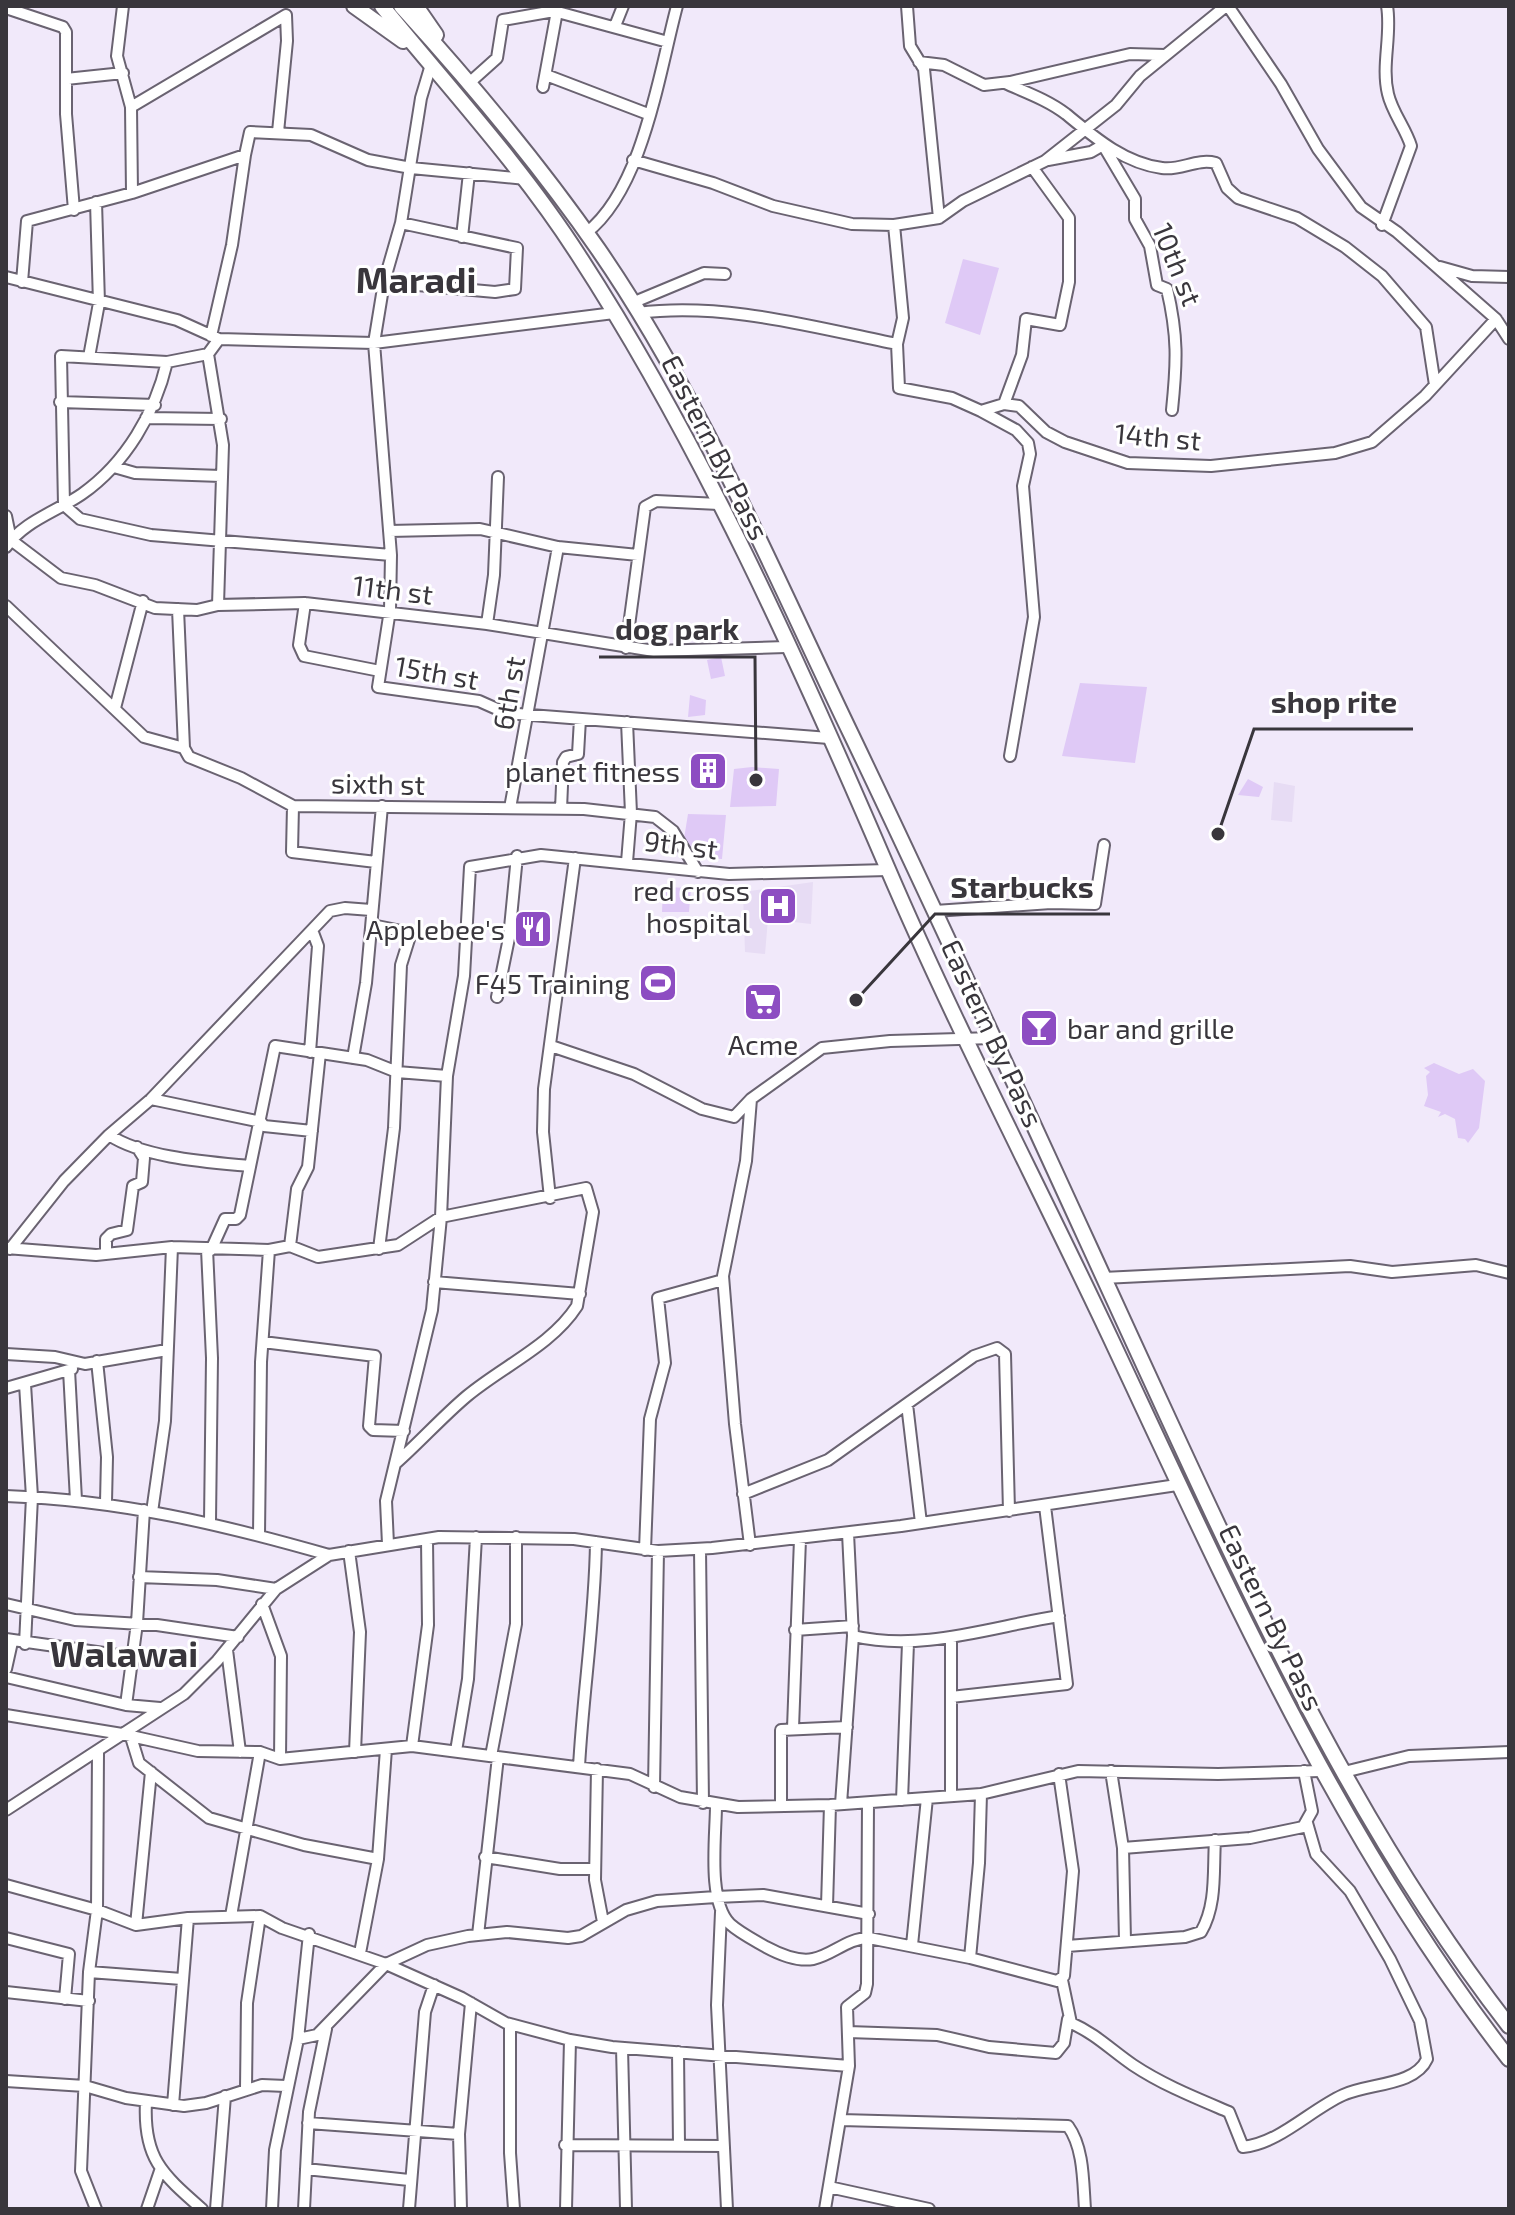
<svg xmlns="http://www.w3.org/2000/svg" width="1515" height="2215" font-family="'Exo 2',sans-serif">
<style>
.built{fill:#e7dcf4}
.green{fill:#dfc9f6}
.lines{fill:none;stroke-linecap:round;stroke-linejoin:round}
.minor-casing{stroke:#6a6371;stroke-width:14}
.major-casing{stroke:#6a6371;stroke-width:18}
.minor{stroke:#fff;stroke-width:10}
.major{stroke:#fff;stroke-width:14}
.labels{text-anchor:middle;dominant-baseline:central;stroke-width:6;stroke-linejoin:round;paint-order:stroke}
.street-label{font-size:28px;fill:#39363c;stroke:#fff}
.poi-label{font-size:28px;fill:#39363c;stroke:#fff;text-anchor:end}
.district-label{font-size:36px;font-weight:bold;fill:#39363c;stroke:#fff}
.leader{fill:none;stroke:#39363c;stroke-width:3}
.callout-dot{fill:#39363c;stroke:#fff;stroke-width:3}
.callout-label{font-size:30px;text-anchor:middle;font-weight:bold;fill:#39363c;stroke:#fff;stroke-width:6;stroke-linejoin:round;paint-order:stroke}
</style>
<rect width="100%" height="100%" fill="#f1e9fa"/>
<!-- built -->
<path class="built" d="M1274,782L1295,786L1292,822L1271,820Z
M813,882L811,924L768,919L765,954L745,952L743,892Z"/>
<!-- green -->
<path class="green" d="M963,259L999,268L980,335L945,323Z
M721,657L725,676L711,679L707,660Z
M1080,683L1147,687L1135,763L1062,756Z
M690,695L706,700L705,715L688,717Z
M752,767L779,769L776,806L730,807L734,769Z
M1248,779L1263,787L1259,797L1238,795Z
M688,814L726,815L722,859L681,857Z
M663,887L691,888L689,912H662Z
M1434,1063L1459,1074L1473,1069L1485,1081L1479,1128L1468,1143L1465,1139L1458,1138L1455,1119L1445,1114L1438,1117L1441,1112L1424,1106L1428,1095L1426,1076L1430,1072L1424,1068Z"/>
<g class="lines">
<!-- minor casing -->
<g class="minor-casing">
<path id="minor" d="M123,6L117,56L131,107L132,193
M907,6L910,46L924,69L939,218
M1228,6L1281,84L1318,149L1361,207L1397,232L1496,319L1509,339
M6,8L63,27L66,32V114L74,210
M554,11L668,42
M615,26L623,6
M919,62L944,65L984,85L1010,82L1130,54L1165,55
M430,68L421,98L401,223L384,282L374,343L391,555L390,610L378,687L479,701L506,713L829,738
M546,75L648,114
M66,79L123,73
M1005,83C1025,92 1048,100 1066,114C1094,137 1124,163 1162,168C1181,171 1196,158 1216,163L1227,188L1238,198L1297,218L1345,247L1382,276L1426,327L1435,385
M468,84L497,58L503,20L554,11L555,6
M543,87L557,11
M131,107L286,15L287,41L278,132
M1103,145L1135,199V219L1150,246L1157,285L1167,289C1178,336 1177,362 1172,410
M633,160L713,183L773,206L852,224L894,225L939,218L963,201L1045,161L1116,105L1140,76L1226,6
M1048,160L1091,152L1103,145
M894,225L903,318L897,344
M1382,225L1411,146C1406,129 1392,112 1388,94C1381,65 1392,35 1387,6
M586,233C643,189 659,73 677,6
M462,237L469,173
M1440,267L1472,276L1509,277
M6,277L177,320L219,339L374,343L614,313
M22,282L27,221L132,193L245,155L250,132L311,135L368,160L411,168L526,179
M384,282L495,292L515,289L517,248L401,223
M632,303L704,273L725,274
M638,313C725,302 812,327 897,344L899,388L952,398L981,411L1004,404L1019,406L1046,432L1065,442L1128,463L1211,466L1335,453L1372,442L1425,396L1496,319
M211,336L232,245L245,155
M208,354L223,445L218,605
M89,357L99,303L96,202
M167,362L61,356L64,505L80,519L151,535L391,555
M60,402L155,405
M1004,404L1022,355L1026,319L1060,325L1069,282V218L1032,167
M981,411L1016,430L1028,443L1030,454L1023,486L1034,617L1010,756
M146,418L221,419
M114,467L135,473L221,476
M6,516L11,540L61,578L95,585L155,608L197,610L218,605L305,603L487,624L654,651L786,647
M389,531L480,529L558,547L638,555
M6,547C24,521 56,512 82,494C126,463 155,413 167,362L208,354L219,339
M305,603L299,645L304,656L380,671
M6,606L144,737L184,748
M178,609L184,748L189,757L241,778L293,806L584,809L655,817L673,831L698,872
M487,624L494,575L498,477
M626,648L645,507L656,501L719,504
M115,708L143,601
M627,722L631,813L627,862
M293,806L292,852L376,862
M510,808L558,547
M561,809L563,762L566,757L578,754L580,719
M935,911L1051,903L1095,904L1104,845
M372,925L411,933L401,965L394,1128L379,1249
M497,997L509,938L517,856
M551,1046L634,1074L702,1109L734,1117L751,1099L822,1048L890,1041L993,1038
M310,1052L318,946L312,930
M353,1058L366,983L382,806
M151,1099L261,1122L264,1126L312,1131
M109,1135C144,1158 207,1162 249,1166
M550,1198L543,1132L544,1089L575,858
M290,1246L297,1189L308,1167L320,1053
M6,1248L96,1255L172,1247L269,1250L290,1246L318,1257L398,1245L441,1217L586,1188L593,1212L577,1306C552,1345 503,1366 467,1396C442,1417 420,1442 395,1464
M10,1249L64,1181L109,1135L151,1099L330,911L345,908L371,910
M207,1249L212,1358L210,1521
M211,1250L225,1219H236L240,1215L275,1046L367,1060L397,1072L447,1076
M106,1254V1239L111,1234L127,1230L133,1186L142,1182L144,1158L137,1147
M1103,1278L1350,1266L1392,1272L1476,1265L1509,1273
M434,1282L580,1294
M263,1342L375,1356L369,1426L373,1430L404,1431
M6,1354L55,1357L85,1364L167,1350
M97,1361L107,1457L106,1502
M69,1370L76,1500
M25,1384L32,1497L25,1644
M6,1388L72,1369
M907,1404L921,1523
M743,1494L828,1460L974,1356L997,1348L1005,1354L1009,1511
M6,1496C119,1500 221,1524 329,1555
M152,1512L165,1421L172,1247
M259,1535L261,1362L269,1250
M388,1544L386,1501L432,1310L441,1217L447,1076L464,976L470,867L541,855L729,874L888,870
M750,1545L735,1424L723,1276L746,1161L751,1099
M700,1549L703,1803
M645,1550L650,1419L665,1363L658,1298L723,1280
M349,1551L360,1632L355,1752
M139,1577L217,1580L276,1589
M6,1604L75,1620L157,1625L238,1637
M262,1604L281,1656L280,1759
M795,1630L853,1626
M853,1636C922,1652 990,1627 1059,1616
M6,1639L132,1657
M227,1650L240,1752
M6,1669L12,1642
M6,1677L126,1705L160,1708
M951,1697L1067,1684L1045,1506
M126,1705L137,1623L144,1510
M6,1715L122,1734L198,1751L260,1752L280,1759L412,1746L630,1774L680,1797L738,1807L830,1805L981,1794L1078,1771L1218,1774L1320,1771
M793,1728L800,1539
M131,1737L139,1763L209,1818L304,1845L378,1859
M412,1746L428,1625L427,1539
M456,1751L468,1679L476,1537
M491,1756L516,1624V1537
M579,1767C583,1692 595,1618 596,1542
M597,1769L595,1880L603,1922
M1111,1771L1123,1848L1125,1941
M1344,1772L1409,1756L1509,1752
M654,1787L658,1551
M951,1796V1637
M902,1800L908,1643
M841,1804L853,1636L848,1533
M716,1805C716,1836 707,1901 730,1924C740,1933 754,1940 766,1947C779,1954 797,1962 813,1959C833,1955 847,1938 869,1938L970,1958L1057,1981L1064,1976L1073,1871L1059,1774
M781,1806V1730L847,1727
M6,1810L184,1694L217,1661L276,1589L329,1555L439,1537L574,1539L658,1551L712,1548L901,1526L1177,1485
M1123,1848L1250,1838L1303,1827L1312,1811L1304,1771
M485,1857L560,1869H595
M6,1885L97,1910L136,1925L188,1918L260,1916L282,1928L386,1964L462,1998L506,2023L570,2040L612,2047L849,2066
M827,1906L830,1805
M721,1912L717,2005L727,2209
M231,1916L260,1752
M136,1925L151,1772
M478,1935L498,1757
M6,1938L69,1954L65,1999
M912,1945L927,1798
M1067,1946L1185,1937L1201,1932C1217,1905 1213,1871 1215,1840
M360,1953L378,1859L386,1749
M970,1958L979,1863L981,1794
M89,1972L182,1979
M1062,1980L1071,2023C1096,2034 1111,2050 1133,2065C1163,2085 1196,2098 1229,2112L1243,2147C1280,2143 1310,2110 1343,2095C1369,2083 1415,2086 1427,2059L1420,2021L1390,1959L1350,1891L1316,1854L1307,1823
M6,1992L89,2001
M510,2024V2153L514,2209
M848,2032L937,2035L989,2047L1056,2053L1064,2043L1068,2019
M298,2039L317,2035L386,1964L427,1945L468,1936L507,1932L568,1938L581,1936L626,1910L657,1901L716,1897L763,1895L869,1914
M622,2048L626,2209
M678,2052L679,2145
M6,2081L85,2086L126,2098L184,2106L206,2103L262,2085L286,2086
M246,2089L247,2003L260,1916
M146,2102C143,2158 162,2174 202,2209
M173,2105L188,1918
M841,2120L1068,2126C1084,2148 1083,2182 1085,2209
M308,2123L459,2134
M565,2145L724,2146
M306,2169L409,2180
M829,2187L929,2209
M96,2209L81,2171L89,1972L97,1910L98,1753
M147,2209L161,2168
M216,2209L225,2096
M272,2209L275,2150L298,2039L309,1934
M304,2209L309,2112L326,2029
M409,2209L425,2012L434,1985
M461,2209L459,2134L471,2003
M566,2209L570,2040
M825,2209L849,2066L847,2007L865,1993L867,1984L868,1803"/>
</g>
<!-- major casing -->
<g class="major-casing">
<path id="major" d="M354,6L403,41
M382,6C449,88 522,167 579,256C701,444 799,662 887,867C955,1026 1036,1180 1110,1337C1227,1586 1339,1840 1509,2059
M401,6C471,83 539,164 598,249C699,395 774,574 851,734C958,957 1060,1183 1164,1409C1262,1622 1364,1839 1509,2026
M416,6L436,35"/>
</g>
<!-- minor -->
<use href="#minor" class="minor"/>
<!-- major -->
<use href="#major" class="major"/>
</g>
<!-- icons -->
<defs>
<g id="building-square" transform="scale(2)"><rect x="-9" y="-9" width="18" height="18" rx="4" fill="#8d4dc2" stroke="#fff"/><path d="M-4-6H4V6H1V3H-1V6H-4ZM-2.5-4.3h1.7v1.8h-1.7ZM.8-4.3h1.7v1.8H.8ZM-2.5-1h1.7V.8h-1.7ZM.8-1h1.7V.8H.8Z" fill="#fff"/></g>
<g id="hospital-square" transform="scale(2)"><rect x="-9" y="-9" width="18" height="18" rx="4" fill="#8d4dc2" stroke="#fff"/><path d="M-5-5h3v3.5h4V-5h3V5h-3V1.5h-4V5h-3Z" fill="#fff"/></g>
<g id="restaurant-square" transform="scale(2)"><rect x="-9" y="-9" width="18" height="18" rx="4" fill="#8d4dc2" stroke="#fff"/><path d="M-5-6h1v4h1v-4h1v4h1v-4h1v5L-1.5 .5V6h-2V.5L-5-1ZM5-6V6H3V1.5H1.5Q1.5-4 5-6Z" fill="#fff"/></g>
<g id="stadium-square" transform="scale(2)"><rect x="-9" y="-9" width="18" height="18" rx="4" fill="#8d4dc2" stroke="#fff"/><path d="M0-5a6.5 5 0 1 0 0 10a6.5 5 0 1 0 0-10ZM-3.5-1.8h7v3.6h-7Z" fill="#fff"/></g>
<g id="supermarket-square" transform="scale(2)"><rect x="-9" y="-9" width="18" height="18" rx="4" fill="#8d4dc2" stroke="#fff"/><path d="M-6-5.5h2.5l.6 2H6L4.5 2H-2.5L-4.4-4H-6ZM-1.5 3.2a1.3 1.3 0 1 0 .1 0ZM3 3.2a1.3 1.3 0 1 0 .1 0Z" fill="#fff"/></g>
<g id="bar-square" transform="scale(2)"><rect x="-9" y="-9" width="18" height="18" rx="4" fill="#8d4dc2" stroke="#fff"/><path d="M-6-5H6L.8 .8V4.5H3.5V6h-7V4.5H-.8V.8Z" fill="#fff"/></g>
</defs>
<g fill-rule="evenodd">
<use href="#building-square" x="708" y="771"/>
<use href="#hospital-square" x="778" y="906"/>
<use href="#restaurant-square" x="533" y="929"/>
<use href="#stadium-square" x="658" y="983"/>
<use href="#supermarket-square" x="763" y="1002"/>
<use href="#bar-square" x="1039" y="1028"/>
</g>
<g class="labels">
<!-- street labels -->
<g class="street-label">
<text transform="translate(1178 264) rotate(68)">10th st</text>
<text transform="translate(1158 436) rotate(5)">14th st</text>
<text transform="translate(716 447) rotate(63)">Eastern By Pass</text>
<text transform="translate(393 589) rotate(7)">11th st</text>
<text transform="translate(437 672) rotate(10)">15th st</text>
<text transform="translate(508 693) rotate(-80)">6th st</text>
<text transform="translate(378 783) rotate(1)">sixth st</text>
<text transform="translate(681 844) rotate(7)">9th st</text>
<text transform="translate(993 1033) rotate(65)">Eastern By Pass</text>
<text transform="translate(1272 1617) rotate(64)">Eastern By Pass</text>
</g>
<!-- poi labels -->
<g class="poi-label">
<text x="680" y="771">planet fitness</text>
<text x="750" y="890">red cross<tspan x="750" dy="32">hospital</tspan></text>
<text x="505" y="929">Applebee's</text>
<text x="630" y="983">F45 Training</text>
<text x="1067" y="1028" text-anchor="start">bar and grille</text>
<text x="763" y="1044" text-anchor="middle">Acme</text>
</g>
<!-- district labels -->
<g class="district-label">
<text x="416" y="278">Maradi</text>
<text x="124" y="1652">Walawai</text>
</g>
</g>
<!-- callouts -->
<path class="leader" d="M756 780L755 657H599M1218 834L1254 729H1413M856 1000L935 914H1110"/>
<g class="callout-dot">
<circle cx="756" cy="780" r="8"/>
<circle cx="1218" cy="834" r="8"/>
<circle cx="856" cy="1000" r="8"/>
</g>
<g class="callout-label">
<text x="677" y="640">dog park</text>
<text x="1334" y="713">shop rite</text>
<text x="1022" y="898">Starbucks</text>
</g>
<!-- border -->
<rect width="1515" height="2215" fill="none" stroke="#39363c" stroke-width="16"/>
</svg>
